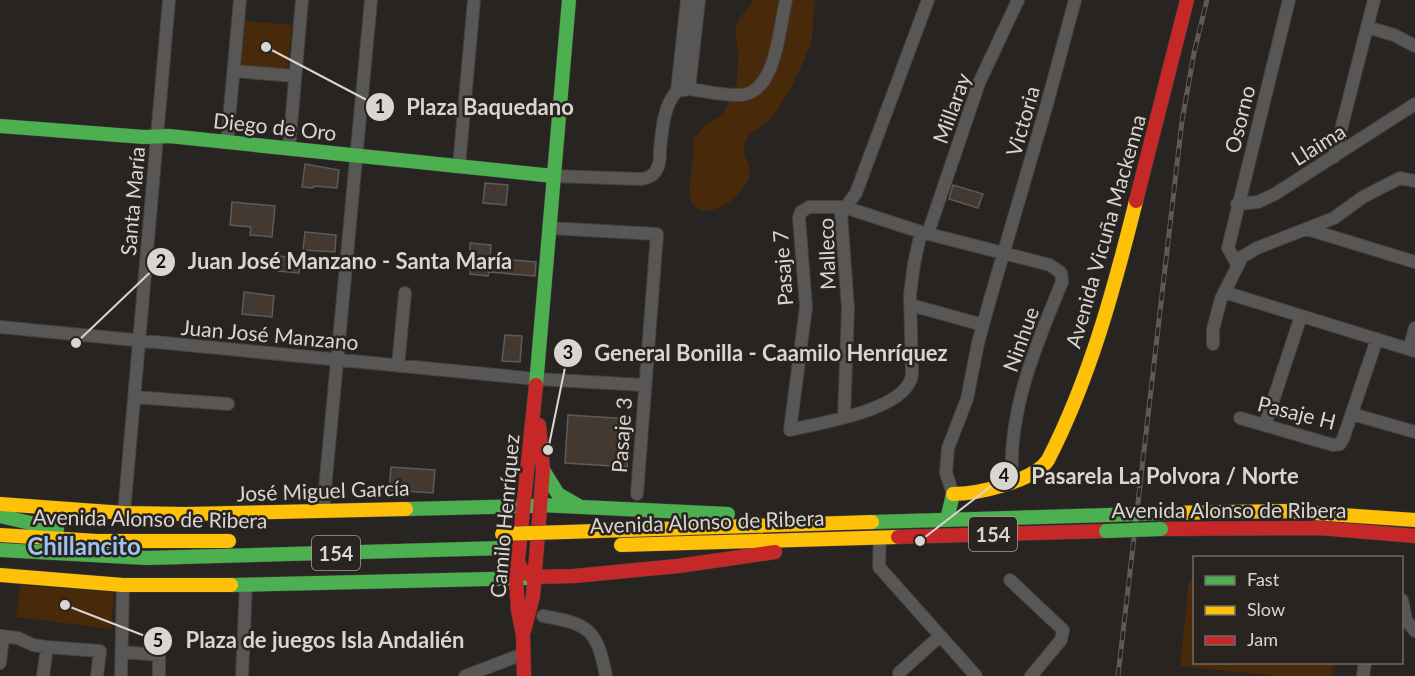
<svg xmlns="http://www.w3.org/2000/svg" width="1415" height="676" font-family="Lato,sans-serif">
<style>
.green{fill:#48290a}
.building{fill:#433930;stroke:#5d5b59;stroke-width:1.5}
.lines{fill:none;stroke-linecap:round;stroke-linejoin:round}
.street-casing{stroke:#44413f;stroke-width:14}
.fast-casing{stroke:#44413f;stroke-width:15}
.slow-casing{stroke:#44413f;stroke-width:15}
.jam-casing{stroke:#44413f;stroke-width:15}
.street{stroke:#595756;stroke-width:12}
.fast{stroke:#4caf50;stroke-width:14}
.slow{stroke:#ffc107;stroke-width:14}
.jam{stroke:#c62828;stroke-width:14}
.rail-casing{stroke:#5d5b59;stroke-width:5}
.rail{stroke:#29241f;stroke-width:3;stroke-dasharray:9;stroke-linecap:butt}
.fast-bridge-casing{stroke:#44413f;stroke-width:15;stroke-linecap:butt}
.slow-bridge-casing{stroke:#44413f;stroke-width:15;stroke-linecap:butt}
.fast-bridge{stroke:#4caf50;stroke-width:14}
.slow-bridge{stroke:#ffc107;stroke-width:14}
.labels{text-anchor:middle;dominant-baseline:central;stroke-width:5;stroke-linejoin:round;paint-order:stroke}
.shield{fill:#29241f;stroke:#a4a09c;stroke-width:1.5}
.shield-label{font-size:20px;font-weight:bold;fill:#d9d5d2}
.street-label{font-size:21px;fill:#d9d5d2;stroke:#29241f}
.quarter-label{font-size:24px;font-weight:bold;fill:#9cc5f4;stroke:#29241f}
.leader{fill:none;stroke:#d9d5d2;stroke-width:2}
.callout-dot{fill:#d9d5d2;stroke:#29241f;stroke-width:2}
.mark-label{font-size:18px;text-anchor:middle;font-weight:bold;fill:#111}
.callout-label{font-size:22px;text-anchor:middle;font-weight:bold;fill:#d9d5d2;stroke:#29241f;stroke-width:5;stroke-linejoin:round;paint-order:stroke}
</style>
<rect width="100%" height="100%" fill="#272421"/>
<!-- green -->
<path class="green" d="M754,0H816C812,12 814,24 812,37C808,56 784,105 770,119C764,126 756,130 748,135C747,139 744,144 744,148C745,162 755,169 746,184C739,196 728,205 715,209C683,219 689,184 692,166C694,156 693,147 694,138L707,124L723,115L737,83L738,53L735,31L738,20Z
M245,21L292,25L287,72L241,68Z
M1189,580H1194V662L1333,663L1332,676H1276L1180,666Z
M20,585L114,592L111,629L16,617Z"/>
<!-- building -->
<path class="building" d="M305,164L339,170L337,188L314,186L313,188L302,187Z
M485,183L508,185L506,205L483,203Z
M953,185L983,194L978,208L949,199Z
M232,202L275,206L272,237L250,235L251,227L230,225Z
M305,232L336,235L335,252L303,250Z
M470,243L491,245L490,258L536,262L535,276L489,272L488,276L470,274Z
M279,256L300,259L299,273L278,271Z
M244,292L274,296L272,317L242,314Z
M505,335L522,336L520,362L502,361Z
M568,415L630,419L627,467L565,463Z
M391,467L435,470L433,493L389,490Z"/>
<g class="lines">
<!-- street casing -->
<g class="street-casing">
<path id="street" d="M1367,27L1394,35L1415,46
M234,71L295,76
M689,89C705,91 724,96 741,95C777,92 779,27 786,0
M677,91L687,0
M227,142L240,0
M289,148L302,0
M1334,157L1374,0
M459,166L474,0
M553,176L641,179C648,178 654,176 657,169C660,164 660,156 660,150C662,131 663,106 677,91L689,89L699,0
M1237,204L1258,202L1275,194L1415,104
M549,228L657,234L637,494
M1307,229L1415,262
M921,232L914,264L910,294L912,374C909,410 819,423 790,430L806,307L799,218L801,212L809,207H844L921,232L1050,265L1061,273L1062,282C1036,345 1008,410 1012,480
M928,233L979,83L1018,0
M1237,264L1228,248L1289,0
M1224,292L1415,351
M911,305L983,325
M0,327L537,379L644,385
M1213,344V329L1221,299L1242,257L1257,248L1334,218L1363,197L1400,178L1415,181
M1409,349L1415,328
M398,366L405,293
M134,397L228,404
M1352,414L1415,432
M844,417L848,309L841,213L856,193L928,0
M1240,418L1333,445L1340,444L1343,439L1377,339
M1265,425L1301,316
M953,494L946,473L948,448L967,399L978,343L991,296L1047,104L1075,0
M323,510L371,0
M124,513L169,0
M880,537L879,567L976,676
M1010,580L1063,630L1061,640L1031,676
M1402,600L1406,620L1415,631
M543,616C590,624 597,630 606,676
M0,636L18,638L33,645L47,647L100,651L97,676
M122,652L159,655V676
M0,663L3,636
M899,673L940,636
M43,676L47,647
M121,676L123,585
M242,676L246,585
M465,676L523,654
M1363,676L1365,662"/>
</g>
<!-- fast casing -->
<g class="fast-casing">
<path id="fast" d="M0,126L144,137L169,136L553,176
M536,385L569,0
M543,470L558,494L579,506
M540,505L728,514
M406,509L533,506
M0,516L57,529
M947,520L953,494
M872,522L1109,515
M0,550L147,558L503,548
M231,585L527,578"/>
</g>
<!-- slow casing -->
<g class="slow-casing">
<path id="slow" d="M953,494C978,494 1034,481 1048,460C1090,378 1114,289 1136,201
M0,504L124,513L186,514L406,509
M1163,513L1284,511L1415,520
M566,532L872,522
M0,535L97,541H229
M621,545L898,537
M0,575L123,585H231"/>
</g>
<!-- jam casing -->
<g class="jam-casing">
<path id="jam" d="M1136,201L1187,0
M1161,529L1320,528L1415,536
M898,537L1106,531
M518,562L523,572L534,577L574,576L678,566L775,552
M524,631L533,596L543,470L539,425
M524,676L523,635L518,610L516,578L536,385"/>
</g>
<!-- street -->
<use href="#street" class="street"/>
<!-- fast -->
<use href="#fast" class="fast"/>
<!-- slow -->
<use href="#slow" class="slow"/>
<!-- jam -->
<use href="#jam" class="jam"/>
<!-- rail casing -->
<g class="rail-casing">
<path id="rail" d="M1118,676L1182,121L1194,53L1207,0"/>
</g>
<!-- rail -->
<use href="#rail" class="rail"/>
<!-- fast-bridge casing -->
<g class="fast-bridge-casing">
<path id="fast-bridge" d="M1109,515L1163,513
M1106,531L1161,529"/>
</g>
<!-- slow-bridge casing -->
<g class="slow-bridge-casing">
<path id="slow-bridge" d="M502,534L566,532"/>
</g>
<!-- fast-bridge -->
<use href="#fast-bridge" class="fast-bridge"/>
<!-- slow-bridge -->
<use href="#slow-bridge" class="slow-bridge"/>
</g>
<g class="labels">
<!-- shield labels -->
<g class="shield">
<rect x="969" y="517" width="48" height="34" rx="4.5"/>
<rect x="312" y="536" width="48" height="34" rx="4.5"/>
</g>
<g class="shield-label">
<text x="993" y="534">154</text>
<text x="336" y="553">154</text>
</g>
<!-- street labels -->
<g class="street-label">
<text transform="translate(951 108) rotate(-70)">Millaray</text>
<text transform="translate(1239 119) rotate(-76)">Osorno</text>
<text transform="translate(1022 121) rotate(-74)">Victoria</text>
<text transform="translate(275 126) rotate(6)">Diego de Oro</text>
<text transform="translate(1318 144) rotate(-32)">Llaima</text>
<text transform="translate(132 201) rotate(-85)">Santa María</text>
<text transform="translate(1105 231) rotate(-74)">Avenida Vicuña Mackenna</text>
<text transform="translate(826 254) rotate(-92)">Malleco</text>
<text transform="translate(782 268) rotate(-94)">Pasaje 7</text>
<text transform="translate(270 334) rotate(5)">Juan José Manzano</text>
<text transform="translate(1020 339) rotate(-70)">Ninhue</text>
<text transform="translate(1297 412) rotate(14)">Pasaje H</text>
<text transform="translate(621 435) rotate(-86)">Pasaje 3</text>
<text transform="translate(323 490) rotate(-2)">José Miguel García</text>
<text x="1229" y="509">Avenida Alonso de Ribera</text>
<text transform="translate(504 516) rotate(-85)">Camilo Henríquez</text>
<text transform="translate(150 518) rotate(1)">Avenida Alonso de Ribera</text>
<text transform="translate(707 521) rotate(-2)">Avenida Alonso de Ribera</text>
</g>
<!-- quarter labels -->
<g class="quarter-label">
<text x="84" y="545">Chillancito</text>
</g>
</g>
<!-- callouts -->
<path class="leader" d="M266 47L380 107M76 343L161 262M548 450L568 353M920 541L1004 476M65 605L158 641"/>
<g class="callout-dot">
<circle cx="266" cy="47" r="6"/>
<circle cx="76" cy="343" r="6"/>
<circle cx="548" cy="450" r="6"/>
<circle cx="920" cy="541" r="6"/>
<circle cx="65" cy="605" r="6"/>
<circle cx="380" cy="107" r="15"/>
<circle cx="161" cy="262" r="15"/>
<circle cx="568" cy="353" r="15"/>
<circle cx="1004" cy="476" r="15"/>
<circle cx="158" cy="641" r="15"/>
</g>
<g class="mark-label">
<text x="380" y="113">1</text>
<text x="161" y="268">2</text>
<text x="568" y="359">3</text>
<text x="1004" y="482">4</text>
<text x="158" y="647">5</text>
</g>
<g class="callout-label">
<text x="490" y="115">Plaza Baquedano</text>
<text x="350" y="269">Juan José Manzano - Santa María</text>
<text x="771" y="361">General Bonilla - Caamilo Henríquez</text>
<text x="1165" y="484">Pasarela La Polvora / Norte</text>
<text x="325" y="648">Plaza de juegos Isla Andalién</text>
</g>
<!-- legend -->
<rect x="1193" y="556" width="210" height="108" fill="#29241f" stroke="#6f6b67" stroke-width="1.5"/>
<rect x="1205" y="576" width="30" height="9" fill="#4caf50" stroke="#6f6b67" stroke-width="1.5"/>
<text x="1247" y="586" font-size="18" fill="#d9d5d2">Fast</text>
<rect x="1205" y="606" width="30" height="9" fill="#ffc107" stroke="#6f6b67" stroke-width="1.5"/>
<text x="1247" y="616" font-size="18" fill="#d9d5d2">Slow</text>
<rect x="1205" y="636" width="30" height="9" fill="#c62828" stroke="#6f6b67" stroke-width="1.5"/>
<text x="1247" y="646" font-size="18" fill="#d9d5d2">Jam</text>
</svg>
